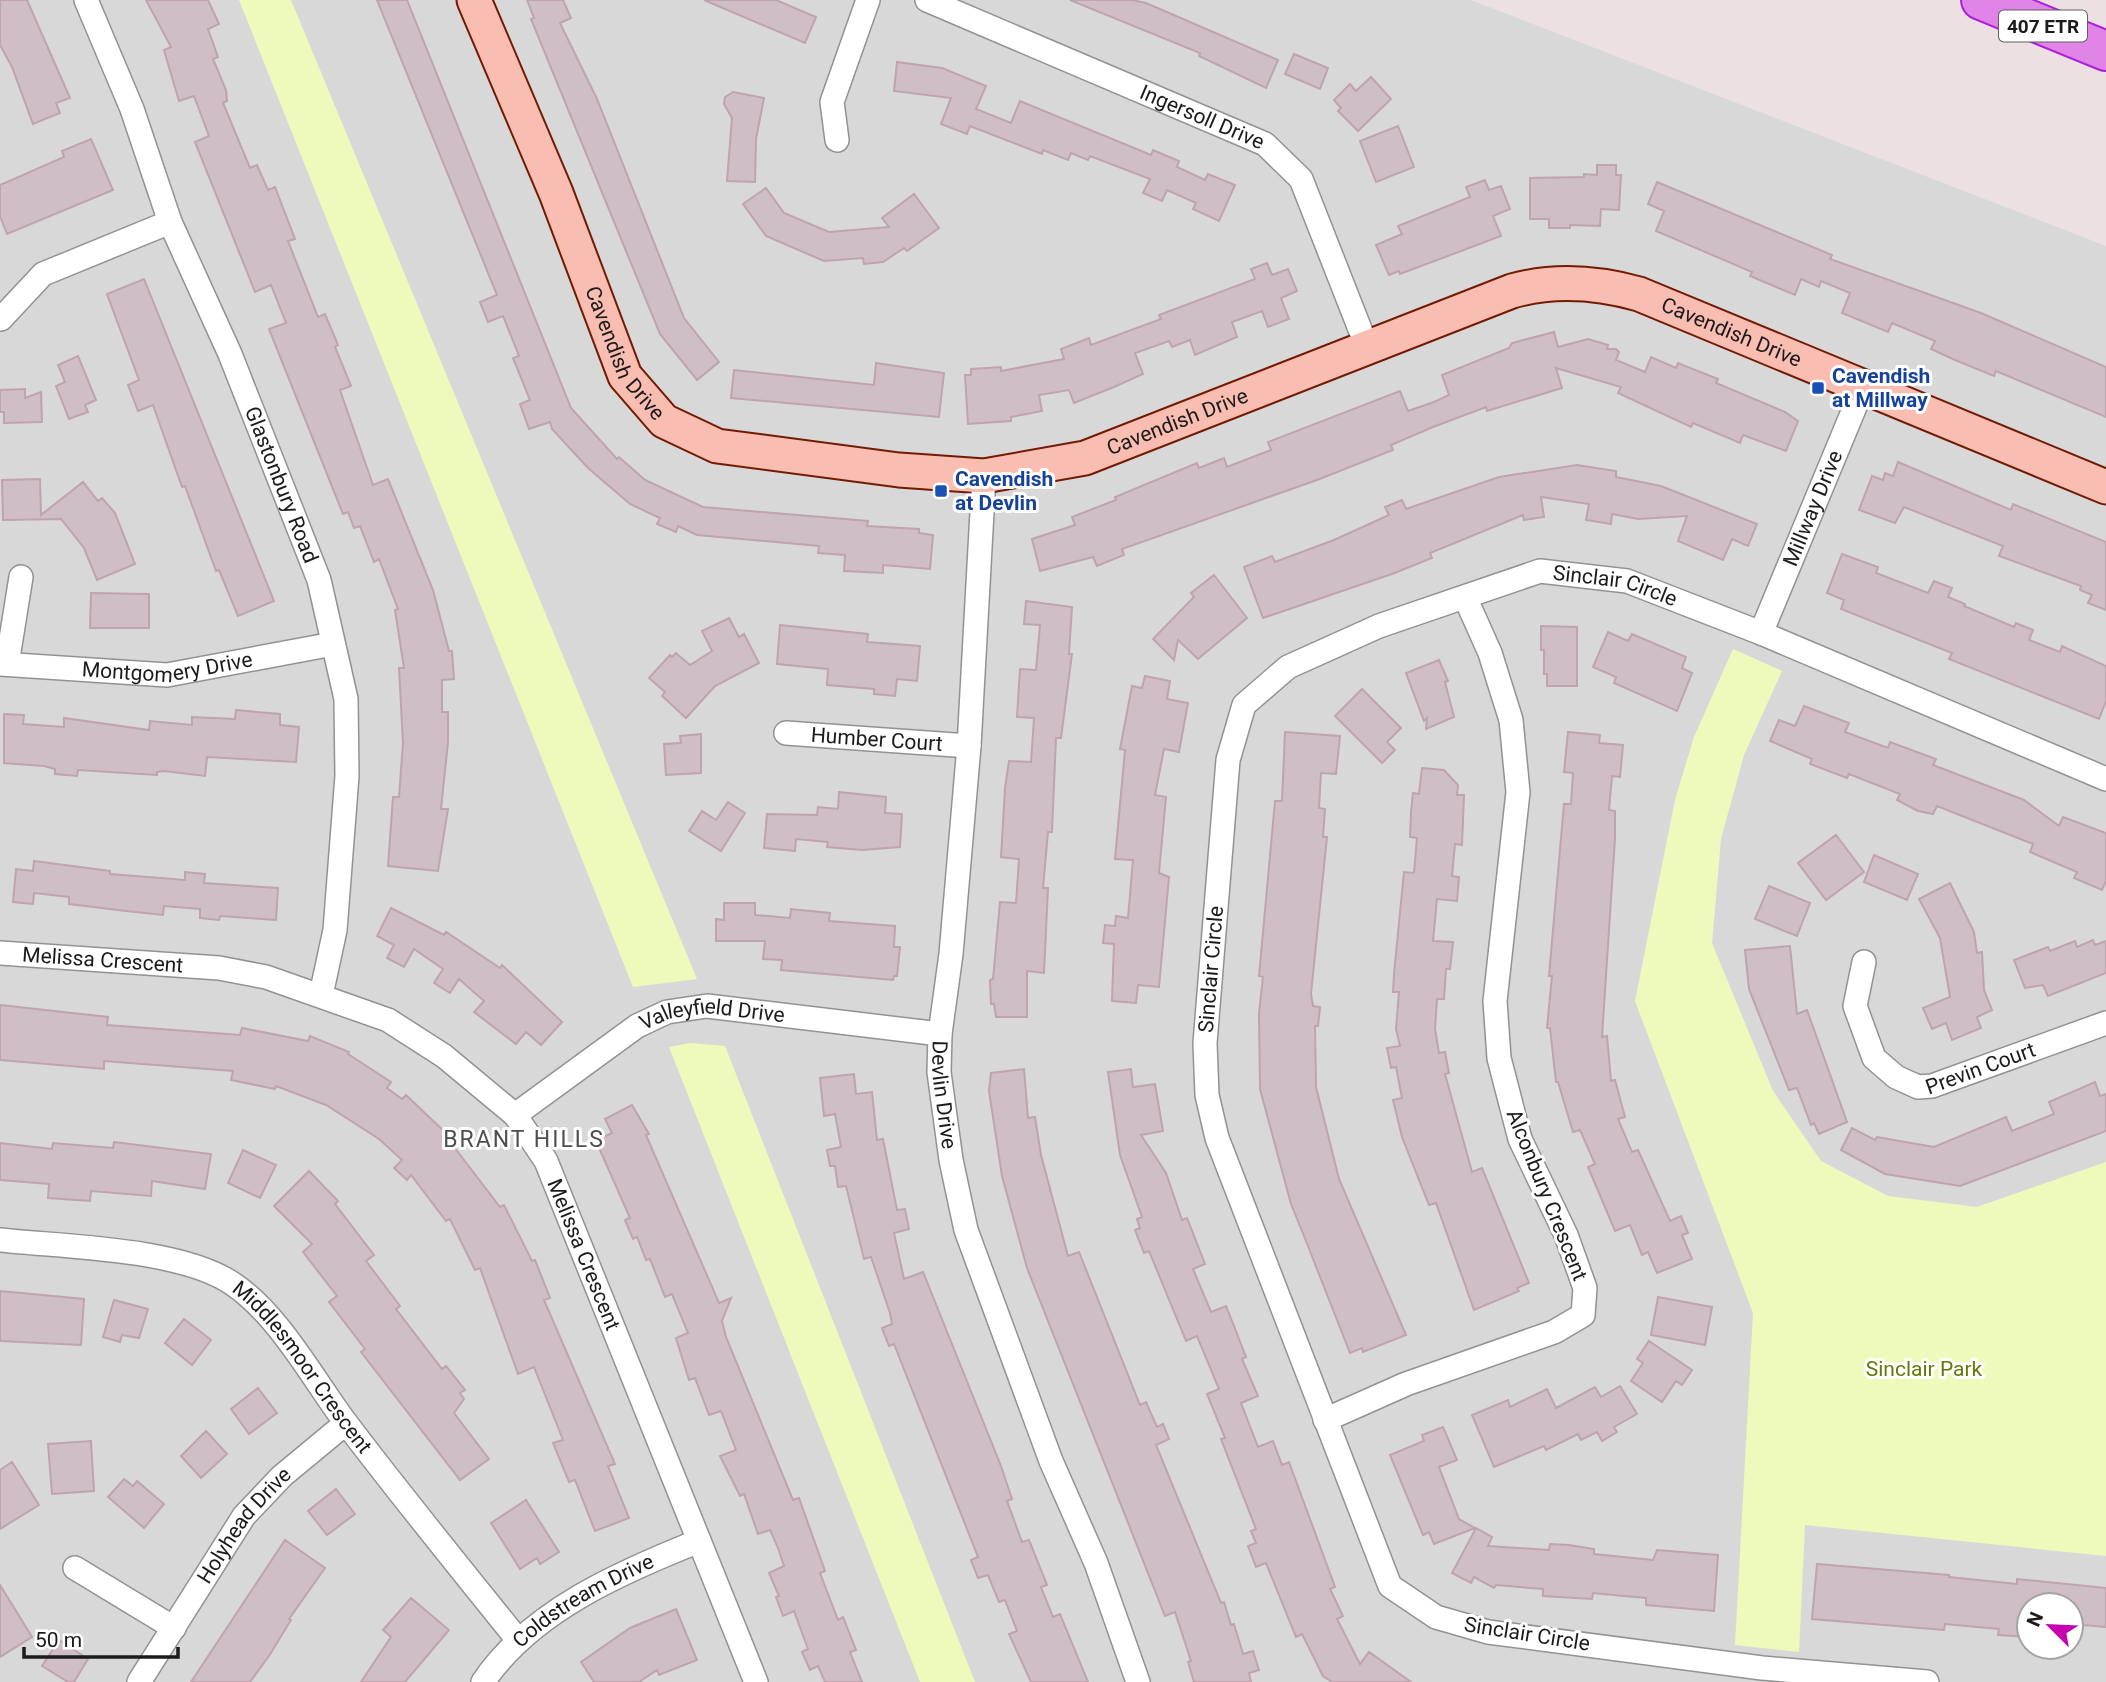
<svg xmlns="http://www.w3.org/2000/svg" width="2106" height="1682" font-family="Roboto,sans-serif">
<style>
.residential{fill:#d9d8d9;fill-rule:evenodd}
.park{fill:#edfabb}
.building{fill:#cfbec6;stroke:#bfa3af;stroke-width:2}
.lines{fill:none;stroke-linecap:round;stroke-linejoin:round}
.street-casing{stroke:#929292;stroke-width:26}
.secondary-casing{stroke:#711b03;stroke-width:37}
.highway-casing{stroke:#ad21d7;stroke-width:42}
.street{stroke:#fff;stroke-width:23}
.secondary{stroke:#fabdb1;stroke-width:33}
.highway{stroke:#e085e7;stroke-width:38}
.transit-dot{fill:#1a4fb4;stroke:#fff;stroke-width:2.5}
.labels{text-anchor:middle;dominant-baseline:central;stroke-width:6;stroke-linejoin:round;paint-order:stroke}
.shield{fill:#fff;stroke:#5f5f5f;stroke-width:2}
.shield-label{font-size:19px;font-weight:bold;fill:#1b1b1b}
.street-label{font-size:21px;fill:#1b1b1b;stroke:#fff}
.transit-label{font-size:21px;font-weight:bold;fill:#164399;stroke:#fff;text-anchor:start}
.park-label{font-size:21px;fill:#637909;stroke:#fff}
.neighbourhood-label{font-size:23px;letter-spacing:2px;fill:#4e4e4e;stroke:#fff}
</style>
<rect width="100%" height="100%" fill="#ede0e3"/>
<!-- residential -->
<path class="residential" d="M0,0H1471L2106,246V1682H0ZM2029,1605H2071V1647H2029Z"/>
<!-- park -->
<path class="park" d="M239,0H291L697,979L633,987Z
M1733,649L1782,671L1744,755L1721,839L1712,943L1773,1091L1821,1161L1888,1196L1977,1207L2106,1162V1556L1805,1525L1799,1652L1735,1645L1753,1313L1635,1001L1675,800L1694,737Z
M690,1043L725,1046L975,1682H920L669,1047Z"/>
<!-- building -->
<path class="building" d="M0,0H27L70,98L56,103L60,113L33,124L12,67L0,45Z
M146,0H208L219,24L208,29L218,57L213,59L226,90L227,101L223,103L250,168L257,165L268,190L275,187L295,239L288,241L318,317L325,314L338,345L335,347L351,386L340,390L373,485L388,479L433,590L449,651H452L454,679L442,680V712H448V742L441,809H448L438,871L388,866L393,797H399L403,743L399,668H404L395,610L398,609L379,559L374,562L360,526L354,528L348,512L343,514L269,329L286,323L271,285L255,292L195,142L209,136L194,96L179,101L164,50L171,47Z
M377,0H407L571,408L617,459L619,457L645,480L703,507L868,521L867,526L919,529V533L933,535L930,569L883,565V573L844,571L845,555L818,553L819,546L697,535L678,526L676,532L657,524L660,518L630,504L588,468L552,429L550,422L529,429L520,404L530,400L513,358L519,356L503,316L488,322L480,302L497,295Z
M527,0H563L571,18L560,23L597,99L684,318L719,362L697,380L660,334L531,19L534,18Z
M704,0H776L816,17L805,43Z
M1070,0H1132L1146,3L1278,60L1266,88L1199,56L1200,53Z
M1294,54L1328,68L1320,89L1285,74Z
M897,62L942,68L986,86L976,109L1011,123L1020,101L1151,155L1153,150L1179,161L1177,167L1205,180L1208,174L1235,185L1219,221L1193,209L1196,203L1167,190L1162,201L1143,193L1150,179L1090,156L1088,160L1071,153L1068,160L1043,150L1042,154L970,126L967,134L941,124L951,98L894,91Z
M1371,77L1391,99L1358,131L1338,111L1341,108L1334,100L1350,84L1356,91Z
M733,92L764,98L756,139L755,182L727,181L732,118L724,104L725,97Z
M1398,126L1414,167L1376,182L1360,141Z
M91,139L113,190L7,234L0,216V185L64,157L62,151Z
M1597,165H1616V175H1621L1619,210L1601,209L1600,226L1570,225V228H1549V219H1530V178L1584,177V174L1597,175Z
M1485,180L1489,190L1501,186L1510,209L1493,216L1501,236L1400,274L1399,271L1389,275L1376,245L1402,234L1398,226L1470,197L1466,187Z
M1657,182L1832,255L1830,259L1981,313L2106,367V417L1996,371L1994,376L1955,360L1931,349L1935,341L1892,323L1888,332L1842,313L1850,293L1821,281L1819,287L1801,279L1795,295L1750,276L1752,272L1656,231L1664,211L1648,204Z
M766,188L784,213L829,232L889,227L882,218L914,194L939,228L907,251L904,248L883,262L864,264L863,258L824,261L766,236L743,204Z
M1267,263L1272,275L1288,269L1297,291L1281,298L1289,319L1268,327L1262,311L1232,322L1237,337L1195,355L1190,340L1172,347L1169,341L1135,353L1143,374L1114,387L1074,403L1069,390L1039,395L1042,411L1011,417V421L968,424L965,375H971V369L1001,367V371L1064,359L1061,349L1089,338L1091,345L1161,319L1159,315L1255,279L1251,269Z
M144,279L274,601L238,616L219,570L216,571L185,486L182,487L153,405L138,411L128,385L139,380L107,294Z
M1554,332L1558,347L1588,339L1608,345L1607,349H1616L1619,352L1616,360L1645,372L1651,357L1676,368L1678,363L1718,379L1716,383L1785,412L1798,421L1786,451L1743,435L1740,443L1693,423L1691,427L1618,393L1621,387L1556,368L1562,388L1487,411L1486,407L1433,427L1391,445L1393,450L1317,480L1122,549L1124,555L1097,566L1093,557L1040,571L1032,539L1075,525L1072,517L1116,500L1115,497L1197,463L1199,468L1224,458L1227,467L1271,450L1268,442L1400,391L1408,411L1434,402L1449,395L1442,375L1509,348L1512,343Z
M78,356L96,400L85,405L88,412L69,419L56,386L65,382L58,365Z
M876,363L944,373L939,417L731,398L734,370L874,385Z
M25,389V398L41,392L42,422L4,423V412H0V390Z
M1898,462L2011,510L2013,504L2106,542V610L2088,603L2092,595L2080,590L2081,586L1999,556L2003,546L1904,507L1895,523L1859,510L1872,476L1883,480L1885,473L1893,476Z
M1577,465L1616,471V477L1661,486L1757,524L1748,546L1732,539L1723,560L1678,541L1687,516L1638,519L1612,514L1611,524L1586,520L1589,504L1541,497L1544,517L1524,520L1523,515L1430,553L1432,558L1392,574L1263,618L1244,567L1272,556L1275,562L1334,540L1389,515L1385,507L1402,500L1406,509L1499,477Z
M40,479L41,515L83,482L98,501L102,498L115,513L135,564L97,580L84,548L61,519L3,520L2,480Z
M1842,554L1878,567L1876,573L1928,593L1934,581L1952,588L1948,597L1965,604L1964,606L2014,627L2016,623L2033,630L2029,640L2060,652L2062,646L2106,666V701L2099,719L1949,659L1952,653L1841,609L1844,600L1827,593Z
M1214,575L1247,618L1198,659L1178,640L1174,660L1153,639L1194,597L1191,593Z
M91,593L149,594V628H90Z
M1026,601L1072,607L1069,654H1072L1061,738H1056L1052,832H1048L1043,888H1048L1044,973L1027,971V1017H996L994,1004H991L990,980L993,979L1000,902L1016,903L1019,859L1001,857L1005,788L1009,761L1031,762L1034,718L1017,717L1020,669L1036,670L1040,625L1024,624Z
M729,618L739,637L744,634L759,663L715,686L686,718L662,696L665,692L649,678L670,655L672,657L676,653L690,665L712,651L702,631Z
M780,625L868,634L867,642L920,646L917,681L897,679L895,696L874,694V689L827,685L828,669L777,664Z
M1541,626L1577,627V686H1547V674H1544V650H1541Z
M1608,632L1628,641L1632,634L1686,657L1682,668L1692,673L1677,711L1614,683L1616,677L1593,667Z
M1439,660L1448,681L1445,682L1454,717L1426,729L1427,718L1424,721L1406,673Z
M1145,676L1170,681L1167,699L1188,703L1179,752L1164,749L1155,795L1166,797L1159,873L1169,877L1159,987L1138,985L1136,1003L1112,1001L1114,944L1103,943L1105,925L1115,926L1116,916L1128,918L1133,860L1115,859L1125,750L1120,749L1132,686L1142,688Z
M1362,689L1401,728L1387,742L1395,750L1382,763L1335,716Z
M1804,706L1849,723L1845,732L1888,748L1890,742L1936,759L1933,765L2024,800L2059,826L2063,817L2106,833V881L2102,890L2074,878L2077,872L2030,852L2033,844L1937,806L1933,814L1918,811L1897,800L1900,794L1849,774L1847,778L1810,764L1812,759L1770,741L1779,720L1795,726Z
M236,710L280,714V725L299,727L296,762L207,757L205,776L164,771L157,772V775L78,770L77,776L55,774V769L44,766L4,763V714L24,715L23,724L64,727V718L149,730L150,721L192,725V717L235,719Z
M1285,732L1340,736L1336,774L1321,773L1319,808L1325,809L1323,837H1327L1311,994L1313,1006L1320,1007L1318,1026H1315L1316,1087L1339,1179L1406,1335L1363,1352L1362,1348L1350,1353L1304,1236L1291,1204L1260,1089L1259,1013L1263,977L1259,976L1275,801H1282Z
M1568,732L1600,735L1599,743L1623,745L1620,777L1612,776L1609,810L1615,811V838L1602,1037L1607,1036L1611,1081L1615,1080L1625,1117L1618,1119L1632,1152L1638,1150L1670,1221L1681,1216L1688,1233L1682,1235L1692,1259L1657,1273L1648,1252L1642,1255L1630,1225L1615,1231L1588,1167L1595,1164L1580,1130L1573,1132L1558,1082H1556L1550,1028H1547L1552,976H1549L1564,804H1571L1573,773L1564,772Z
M701,734V773L666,775L664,744L681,743L680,736Z
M1422,768L1444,770L1458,785L1457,795H1464L1462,845L1455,844L1452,876L1459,877L1457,901L1437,899L1433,941L1453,942L1450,969H1446L1444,999H1437L1435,1029L1439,1053L1445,1052L1449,1073L1445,1074L1472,1172L1482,1168L1529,1283L1517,1288L1519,1291L1474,1310L1436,1203L1429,1205L1402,1137L1393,1100L1402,1098L1396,1067L1391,1068L1387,1048L1400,1046L1396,1029L1399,992H1393L1394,974L1404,872L1414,873L1417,838L1410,837L1411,812L1413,793L1419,794Z
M839,792L886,797L885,813L902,814L900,847L862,850L827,847L828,842L796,839L795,851L764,848L767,814L817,815L818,807L838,809Z
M728,802L745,813L721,851L689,831L702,811L716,820Z
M1836,835L1864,872L1826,900L1798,863Z
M1874,855L1918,874L1907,900L1864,882Z
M34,861L110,871V874L185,880V872L205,874L204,883L278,888L276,920L220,916L219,920L200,918V909L164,906L163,915L126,911L69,904V897L34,893L33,904L13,902L16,869L33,871Z
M1950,883L1974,932L1977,953L1982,952L1984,990L1992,1010L1977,1017L1981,1028L1952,1040L1946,1023L1932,1029L1923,1008L1950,997L1940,938L1919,899Z
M1769,886L1810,903L1797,936L1755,919Z
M724,903H755V915L790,918L791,909L830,913L829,921L895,926L894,947H900L897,976H894L893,980L781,970L782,960L763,959L765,941H716V919L724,920Z
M391,908L444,935L446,932L500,968L502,965L562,1022L541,1045L526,1032L516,1044L474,1012L484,1001L459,979L450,993L434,983L443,969L414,949L404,967L387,958L394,945L377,936Z
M2093,940L2095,945L2106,941V973L2048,996L2043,985L2025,988L2014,960L2048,947L2050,951L2075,941L2077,947Z
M1790,946L1797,1014L1807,1010L1847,1122L1819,1134L1814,1123L1811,1125L1797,1088L1789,1090L1749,989L1745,950Z
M0,1005L108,1017L107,1025L240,1035L242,1028L308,1041L310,1036L349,1052L348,1054L391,1082L387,1088L402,1099L406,1095L450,1137L448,1139L500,1207L504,1205L532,1261L535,1260L550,1298L544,1300L615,1464L608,1466L629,1518L595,1531L575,1480L569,1482L553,1443L563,1440L534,1367L518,1374L480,1268L475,1270L450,1219L446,1221L411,1175L407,1180L394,1168L402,1160L379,1139L326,1105L276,1086L275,1089L231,1080L233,1071L104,1061V1069L0,1060Z
M1024,1069L1028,1118L1035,1117L1041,1155L1068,1256L1079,1252L1140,1405L1146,1402L1157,1427L1163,1424L1169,1439L1156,1445L1221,1603L1224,1602L1231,1625L1234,1624L1243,1654L1253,1651L1259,1670L1249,1673L1251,1682H1194L1188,1662L1191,1661L1175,1612L1165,1616L1027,1268L1002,1176L989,1091L991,1073Z
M1131,1069L1133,1087L1155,1084L1163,1131L1141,1135L1166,1173L1182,1220L1187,1218L1205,1264L1193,1269L1211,1312L1226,1306L1234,1326L1246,1357L1242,1359L1258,1396L1241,1403L1258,1447L1273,1441L1282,1465L1289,1462L1335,1587L1330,1589L1343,1616L1337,1619L1360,1664L1369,1652L1411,1682H1332L1323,1676L1302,1634L1296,1637L1266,1563L1256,1567L1248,1546L1256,1543L1251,1531L1256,1529L1221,1439L1225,1438L1207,1394L1219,1389L1197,1336L1186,1341L1149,1251L1144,1253L1135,1230L1140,1228L1137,1219L1142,1217L1120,1155L1108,1072Z
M854,1074L856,1094L872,1092L877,1140L883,1139L897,1210L905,1209L909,1229L894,1233L904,1279L923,1272L1001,1466L1012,1499L1007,1501L1022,1542L1029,1540L1047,1585L1041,1587L1053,1617L1060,1614L1088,1682H1031L1009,1634L1017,1631L1005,1600L999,1602L988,1575L978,1578L971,1560L978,1557L894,1344L889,1346L882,1328L892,1324L890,1313L871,1257L864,1259L846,1186L838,1187L835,1166H830L827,1150L841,1147L835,1114L824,1116L820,1078Z
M2095,1082L2100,1096L2106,1094V1131L1960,1186L1885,1174L1841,1150L1852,1128L1875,1140L1877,1137L1934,1147L2006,1117L2012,1131L2054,1114L2049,1102Z
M632,1105L649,1134L646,1135L719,1303L731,1298L722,1321L726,1337L793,1500L799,1498L825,1571L820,1573L838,1620L843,1617L856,1650L850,1652L862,1682H825L818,1666L810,1670L802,1652L808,1649L794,1611L783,1616L776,1597L779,1596L769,1573L784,1566L778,1548L770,1530L758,1534L744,1494L740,1496L720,1456L736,1450L721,1411L709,1415L695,1378L689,1380L676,1338L688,1333L672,1294L665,1297L650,1259L646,1260L637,1237L633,1239L625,1220L630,1218L596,1141L612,1133L605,1119Z
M114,1142L211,1154L205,1189L152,1181L151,1196L91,1191L90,1201L48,1198L49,1184L0,1180V1143L52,1149L53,1143L113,1148Z
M243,1150L276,1165L260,1198L228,1183Z
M309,1171L338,1201L335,1204L374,1255L366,1261L400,1306L396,1309L442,1369L446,1366L465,1390L460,1393L464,1399L454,1413L489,1459L460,1480L361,1352L365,1349L329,1302L337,1296L303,1252L312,1244L274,1206Z
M0,1291L84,1299L81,1345L0,1341Z
M1658,1297L1712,1307L1705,1345L1651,1335Z
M114,1300L148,1309L139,1338L122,1335L120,1342L103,1337Z
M184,1319L211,1340L192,1365L165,1343Z
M1649,1341L1692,1370L1682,1385L1676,1381L1662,1402L1631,1381L1643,1363L1637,1359Z
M1620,1386L1637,1414L1614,1427L1617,1432L1602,1441L1597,1432L1581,1440L1578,1434L1546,1450L1544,1446L1494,1467L1472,1415L1508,1400L1510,1407L1547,1389L1556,1408L1595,1387L1601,1397Z
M258,1388L277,1413L249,1434L231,1409Z
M1443,1427L1457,1460L1439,1467L1459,1519L1475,1528L1434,1544L1429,1532L1423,1535L1390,1455L1424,1441L1422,1435Z
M206,1431L227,1454L201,1478L181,1456Z
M91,1441L94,1491L52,1494L48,1444Z
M12,1462L39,1505L0,1529V1470Z
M124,1479L133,1486L137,1481L164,1504L144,1528L108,1497Z
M336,1489L355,1514L327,1535L308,1511Z
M526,1500L559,1552L540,1564L537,1558L520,1569L491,1523Z
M1476,1528L1492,1537L1488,1546L1549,1550L1550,1544L1569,1545L1594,1549V1554L1653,1560L1657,1550L1718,1555L1714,1611L1646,1605V1598L1624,1596L1593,1593L1592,1599L1543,1596V1589L1496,1585L1494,1588L1474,1577L1471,1583L1452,1573Z
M285,1540L325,1568L289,1619L291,1620L269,1656L250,1682H191Z
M1817,1564L1949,1575V1577L2017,1584V1579L2106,1588V1627L2071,1624V1605H2029V1637L1998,1635L1999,1629L1945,1624L1944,1630L1812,1619Z
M0,1585L32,1637L0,1657Z
M411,1598L449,1630L405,1682H361L391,1637L383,1630Z
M676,1609L697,1660L659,1675L657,1670L639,1682H594L581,1662L630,1628Z
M59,1640L88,1659L74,1682H68L42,1666Z"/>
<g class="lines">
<!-- street casing -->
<g class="street-casing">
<g id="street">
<path id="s1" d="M86,0L132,109L170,222L230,354L319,580L346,699L347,776L335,930L321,995"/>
<path id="s2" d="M927,0L1265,144L1301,179L1367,347"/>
<path d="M837,140L832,102L868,0"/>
<path d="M1,319L43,274L170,222"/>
<path id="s3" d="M984,476L969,746L951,954L940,1034L939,1072L951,1160L966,1230L1051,1461L1096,1563L1138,1682"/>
<path id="s4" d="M1761,633L1864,385"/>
<path id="s5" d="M0,664L167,675L333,644"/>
<path d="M7,664L21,577"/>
<path id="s6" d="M786,733L969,746"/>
<path id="s7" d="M0,953L219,968L266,977L388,1020L444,1056L515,1115L546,1161L756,1682"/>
<path id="s8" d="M1864,962L1855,1006L1874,1058L1896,1077L1918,1087L1932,1086L2106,1023"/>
<path id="s9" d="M515,1115L637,1026L667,1012L707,1006L940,1034"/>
<path id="s10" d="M0,1240C64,1247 181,1248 233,1284C279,1315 313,1379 346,1423C402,1497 460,1568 518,1640"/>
<path d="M1325,1420L1406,1384L1554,1332L1583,1315L1585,1288L1566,1235L1520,1139L1499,1058L1495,1001L1518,792L1511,720L1490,653L1465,597"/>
<path d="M75,1568L174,1628"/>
<path id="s11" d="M139,1682L244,1516L282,1476L346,1423"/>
<path id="s12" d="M483,1682C531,1611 621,1572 699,1541"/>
<path id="s13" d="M1927,1682L1762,1668L1488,1632L1436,1617L1390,1586L1217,1138L1207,1095L1205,1043L1228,760L1244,705L1288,667L1379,626L1540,571L1627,581L1761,633L2106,779"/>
</g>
</g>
<!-- secondary casing -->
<g class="secondary-casing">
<g id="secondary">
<path id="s14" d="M474,0L556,193L625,376L664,421L717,446L899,470L984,476L1085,458L1512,291C1555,279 1596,282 1639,294L2106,487"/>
</g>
</g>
<!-- highway casing -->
<g class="highway-casing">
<path id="highway" d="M1981,0L2106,51"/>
</g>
<!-- street -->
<use href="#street" class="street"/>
<!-- secondary -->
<use href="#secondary" class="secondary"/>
<!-- highway -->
<use href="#highway" class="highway"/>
</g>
<!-- markers -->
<g class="transit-dot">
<rect x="1811" y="381" width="14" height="14" rx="3.5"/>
<rect x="934" y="484" width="14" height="14" rx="3.5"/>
</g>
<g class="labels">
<!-- shield labels -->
<rect class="shield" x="1999" y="10.5" width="88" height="31" rx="5"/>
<g class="shield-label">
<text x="2043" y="26">407 ETR</text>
</g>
<!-- street labels -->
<g class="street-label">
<text stroke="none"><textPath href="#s2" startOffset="299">Ingersoll Drive</textPath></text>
<text stroke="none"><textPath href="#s14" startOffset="1582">Cavendish Drive</textPath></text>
<text stroke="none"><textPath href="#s14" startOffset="385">Cavendish Drive</textPath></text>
<text stroke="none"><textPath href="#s14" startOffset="994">Cavendish Drive</textPath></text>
<text stroke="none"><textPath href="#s1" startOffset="523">Glastonbury Road</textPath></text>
<text stroke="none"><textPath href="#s4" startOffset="135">Millway Drive</textPath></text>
<text stroke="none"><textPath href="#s13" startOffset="1874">Sinclair Circle</textPath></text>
<text stroke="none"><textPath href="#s5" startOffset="168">Montgomery Drive</textPath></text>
<text stroke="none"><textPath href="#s6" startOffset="91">Humber Court</textPath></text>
<text stroke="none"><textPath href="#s7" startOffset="103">Melissa Crescent</textPath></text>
<text stroke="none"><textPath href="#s13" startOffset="1202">Sinclair Circle</textPath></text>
<text stroke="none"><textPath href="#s9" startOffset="229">Valleyfield Drive</textPath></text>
<text stroke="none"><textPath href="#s8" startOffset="219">Previn Court</textPath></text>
<text stroke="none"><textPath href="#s3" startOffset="621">Devlin Drive</textPath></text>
<text transform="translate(1547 1195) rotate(68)">Alconbury Crescent</text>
<text stroke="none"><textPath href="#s7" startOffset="712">Melissa Crescent</textPath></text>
<text stroke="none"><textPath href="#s10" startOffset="348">Middlesmoor Crescent</textPath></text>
<text stroke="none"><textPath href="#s11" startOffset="189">Holyhead Drive</textPath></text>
<text stroke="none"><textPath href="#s12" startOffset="131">Coldstream Drive</textPath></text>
<text transform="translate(1527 1634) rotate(9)">Sinclair Circle</text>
</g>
<!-- transit labels -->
<g class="transit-label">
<text x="1832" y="376">Cavendish<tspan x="1832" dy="24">at Millway</tspan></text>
<text x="955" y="479">Cavendish<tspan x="955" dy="24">at Devlin</tspan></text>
</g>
<!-- park labels -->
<g class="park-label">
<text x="1924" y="1369">Sinclair Park</text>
</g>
<!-- neighbourhood labels -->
<g class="neighbourhood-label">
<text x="524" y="1139">BRANT HILLS</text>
</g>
</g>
<!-- north arrow -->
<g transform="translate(2050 1626) rotate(294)"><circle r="33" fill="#ffffff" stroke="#a4a4a4" stroke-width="2"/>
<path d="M0-5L12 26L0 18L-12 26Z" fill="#c600b0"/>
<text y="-10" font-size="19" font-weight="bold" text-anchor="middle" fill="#1b1b1b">N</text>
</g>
<!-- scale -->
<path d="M24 1647v10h154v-10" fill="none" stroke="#1b1b1b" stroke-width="3.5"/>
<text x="35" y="1647" font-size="21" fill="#1b1b1b" stroke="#ffffff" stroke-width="5" paint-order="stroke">50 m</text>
</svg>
